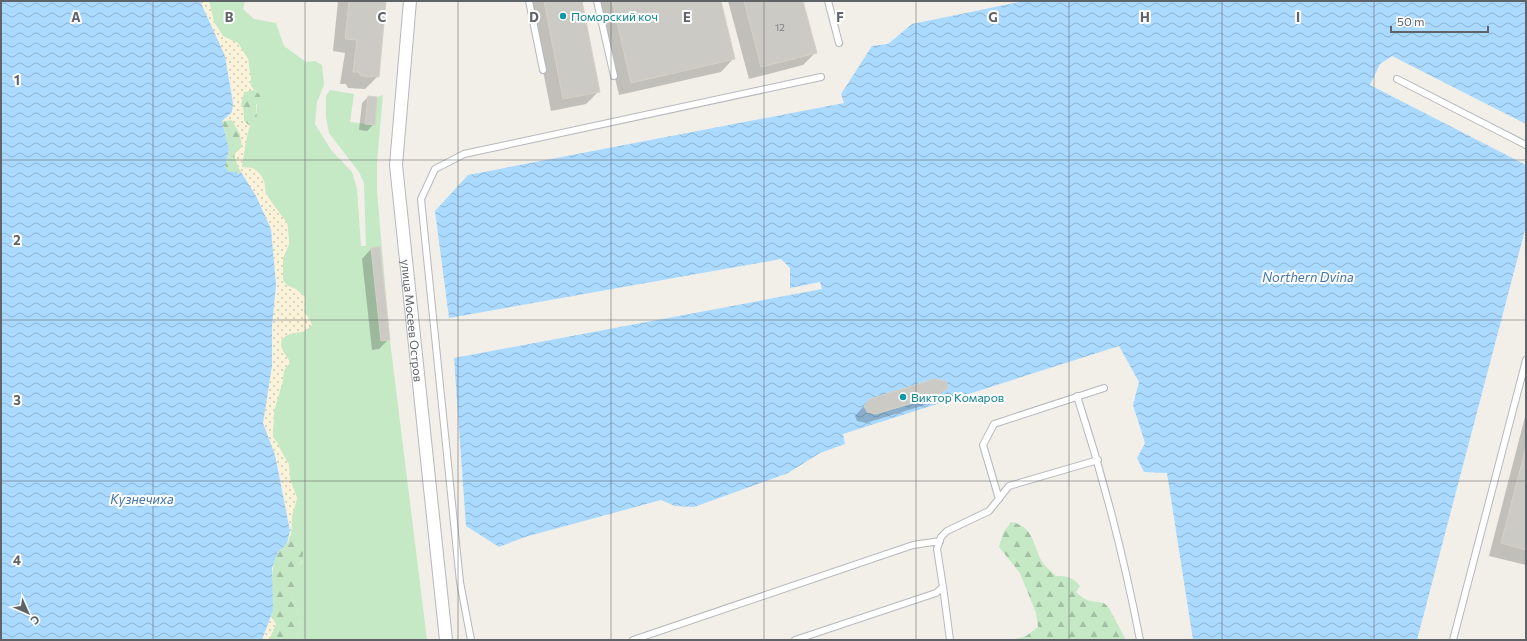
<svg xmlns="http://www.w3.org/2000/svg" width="1527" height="641" font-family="Commissioner,sans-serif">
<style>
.grass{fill:#c5e8c5}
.forest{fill:url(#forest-firs)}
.sand{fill:url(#sand-dots)}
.water{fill:url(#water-waves)}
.shadow{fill:#0003}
.building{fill:#cccac5;stroke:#d6d1c6}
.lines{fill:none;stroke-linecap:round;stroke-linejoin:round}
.service-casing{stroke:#b5b8bc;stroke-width:8}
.minor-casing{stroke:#b5b8bc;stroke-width:14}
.service{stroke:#fff;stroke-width:6}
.minor{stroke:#fff;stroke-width:12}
.grid{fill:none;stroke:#5f6368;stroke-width:1;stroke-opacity:0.55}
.culture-dot{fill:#0f9aa8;stroke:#fff;stroke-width:1.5}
.labels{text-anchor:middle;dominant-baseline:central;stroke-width:4;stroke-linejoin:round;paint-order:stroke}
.number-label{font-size:10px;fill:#7a7d7f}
.culture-label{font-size:12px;fill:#0d838f;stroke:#fff;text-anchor:start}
.street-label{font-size:12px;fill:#5f6368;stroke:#fff}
.water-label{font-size:13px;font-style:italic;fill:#4174aa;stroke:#fff}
.grid-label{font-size:13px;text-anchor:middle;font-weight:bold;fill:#5f6368;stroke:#fff;stroke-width:4;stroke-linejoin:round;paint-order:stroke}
</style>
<defs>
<pattern id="forest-firs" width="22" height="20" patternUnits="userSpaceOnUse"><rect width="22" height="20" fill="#c5e8c5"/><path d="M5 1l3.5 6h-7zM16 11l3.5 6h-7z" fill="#a3c0a4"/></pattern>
<pattern id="sand-dots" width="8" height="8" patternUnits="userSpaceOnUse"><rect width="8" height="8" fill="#fbf3d9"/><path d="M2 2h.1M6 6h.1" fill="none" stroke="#cec8b4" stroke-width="1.8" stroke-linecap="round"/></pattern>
<pattern id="water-waves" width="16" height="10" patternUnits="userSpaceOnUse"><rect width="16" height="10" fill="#aadaff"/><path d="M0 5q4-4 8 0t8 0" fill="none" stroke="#8eb4d2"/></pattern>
</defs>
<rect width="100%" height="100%" fill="#f1efe8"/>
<!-- grass -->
<path class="grass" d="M209,1H245L243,9L254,19L276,23L284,46L306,62L315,61L322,65L324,85L317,102L315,124L331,150L352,172L357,189L361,246H366L364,183L359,172L329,133L326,117V96L330,90L354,94L350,122L374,125L377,97L383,95L377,162V192L390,341L427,640H297L301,622L292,596L298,569L302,562L289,541L287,543L291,534L292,516L297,498L290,479L286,459L273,437V431L274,411L284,370L287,366L281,345L282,339L310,320L304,312L305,307L283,280V258L289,244L287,223L273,206L253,169L242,167L247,132L252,122L257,119V92L251,87L248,59L238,43L227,40L223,36L214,22Z"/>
<!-- forest -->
<path class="forest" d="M254,90L260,95V99L256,105L257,119L250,126L244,122L243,108L241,104L244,92Z
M232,120L240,134L242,147L234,154L241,172L239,174L232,171L229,173L225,165L229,150L222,121Z
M1011,522C1033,526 1033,544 1041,560C1044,566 1051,571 1056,576C1067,576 1073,577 1080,586L1076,592C1086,602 1091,601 1104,603L1109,608L1126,640H1012L1026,636L1038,627L1036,613L1020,573L999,547L1003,533Z
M296,539L301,542L305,547L292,596L301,622L297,640H269L276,624L271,617C276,591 262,550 296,539Z"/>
<!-- sand -->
<path class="sand" d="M200,1H209L214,22L223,36L238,43L248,59L251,78L250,84L254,90L244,92L241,104L243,108L244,121L250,126C248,129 242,163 242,167C246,168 249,167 252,168C262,172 267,184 265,193L287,223L288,228L289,244L283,258V280L286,285L296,289L305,297L304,312L310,320L312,325C309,327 307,330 304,331C298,334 278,332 281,346C282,352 288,356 290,363L284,370L283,381L274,411L273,431V437L279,445L280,451L289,464L290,479L297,498L292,516L291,534L287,543L290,531L281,477L275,455L263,423L272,366V326L276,285L271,229L256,196L238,167L234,154L242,147L240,134L232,120L222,121C225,119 230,117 231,113C242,91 211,23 200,1Z
M271,617L276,624L269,640H262Z"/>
<!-- water -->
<path class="water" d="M1,1H200L225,56L233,104L232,112L222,121L229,150L225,166L229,172L232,171L239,174L241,172L256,196L271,229L276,285L272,326V366L263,423L275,455L290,531L287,543L278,552L272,568L273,610L262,640H1Z
M1024,1H1526V124L1392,56L1380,64L1370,85L1526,165V226L1417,640H1193L1167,473L1144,472L1137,458L1145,443L1133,405L1139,382L1119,346L843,434L845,444L820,453L788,473L694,507L675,506L661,500L525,537L499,547L466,526L454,358L822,289L820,282L790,288V268L781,259L449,318L435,211L468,175L844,103L841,94L872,46L888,44L912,24Z"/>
<!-- shadow -->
<path class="shadow" d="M338,1H385L378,76L365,89L348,88L346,84H340L345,53L333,51Z
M529,1H581L599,91L586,104L551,111Z
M597,1H720L733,59L721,72L619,95Z
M728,1H802L816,52L803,65L749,79Z
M368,97L374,124L367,131L359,130L362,103Z
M371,249L389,339L379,349L372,350L362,259Z
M947,387L938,397L925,405L866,423L857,421L855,416L870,399Z
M1526,413V565L1489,556Z"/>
<!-- building -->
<path class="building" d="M349,1H386L379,77L361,76L359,72H353L357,40L345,39Z
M544,1H582L600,92L563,99Z
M612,1H721L735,59L631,83Z
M744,1H803L817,53L761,67Z
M368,96L377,97L375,125L365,124Z
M380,247L390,340L381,341L371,248Z
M934,379L946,381L948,388L936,396L876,414L867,412L864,406L870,399Z
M1526,447V550L1501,543Z"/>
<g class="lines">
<!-- service casing -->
<g class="service-casing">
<path id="service" d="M529,1L543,70
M597,1L614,76
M828,1L839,43
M1397,79L1526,145
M1077,396C1103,476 1124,557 1140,640
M999,499L983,445L994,424L1104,388
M943,587L950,640
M471,640L460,582L421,199L435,169L464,154L821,77
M633,640L913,545L940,541
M795,640L936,593L943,587L937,549L941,537L947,531L989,511L1009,486L1098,460
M1453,640L1526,360"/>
</g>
<!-- minor casing -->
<g class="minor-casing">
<g id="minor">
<path id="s1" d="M410,1L396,165L446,640"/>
</g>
</g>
<!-- service -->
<use href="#service" class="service"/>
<!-- minor -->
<use href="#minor" class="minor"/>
</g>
<!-- grid -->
<path class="grid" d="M153,1V640M305,1V640M458,1V640M611,1V640M764,1V640M916,1V640M1069,1V640M1222,1V640M1374,1V640M1,160H1526M1,320H1526M1,481H1526"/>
<!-- markers -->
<g class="culture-dot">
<circle cx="563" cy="16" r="4"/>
<circle cx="903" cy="397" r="4"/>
</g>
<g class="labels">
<!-- number labels -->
<g class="number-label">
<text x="780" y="27">12</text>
</g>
<!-- culture labels -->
<g class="culture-label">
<text x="571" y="16">Поморский коч</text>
<text x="911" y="397">Виктор Комаров</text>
</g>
<!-- street labels -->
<g class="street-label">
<text stroke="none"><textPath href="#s1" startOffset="321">улица Мосеев Остров</textPath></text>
</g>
<!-- water labels -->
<g class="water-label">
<text x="1308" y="277">Northern Dvina</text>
<text x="142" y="499">Кузнечиха</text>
</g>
</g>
<g class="grid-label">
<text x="76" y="22">A</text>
<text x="229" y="22">B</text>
<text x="382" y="22">C</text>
<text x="534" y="22">D</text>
<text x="687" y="22">E</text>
<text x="840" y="22">F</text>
<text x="993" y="22">G</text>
<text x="1145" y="22">H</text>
<text x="1298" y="22">I</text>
<text x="17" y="85">1</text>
<text x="17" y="245">2</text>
<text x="17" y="405">3</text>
<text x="17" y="565">4</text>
</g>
<!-- border -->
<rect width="1527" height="641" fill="none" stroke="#5f6368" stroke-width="4"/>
<!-- north arrow -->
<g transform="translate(28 613) rotate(135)" stroke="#ffffff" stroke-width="3" paint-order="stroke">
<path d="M0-3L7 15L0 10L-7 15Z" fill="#5f6368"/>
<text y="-6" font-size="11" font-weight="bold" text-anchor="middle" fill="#5f6368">С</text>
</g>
<!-- scale -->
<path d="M1391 26v6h97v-6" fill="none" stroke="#5f6368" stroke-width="2"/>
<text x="1397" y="26" font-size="12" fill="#5f6368" stroke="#ffffff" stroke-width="3" paint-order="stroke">50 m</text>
</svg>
